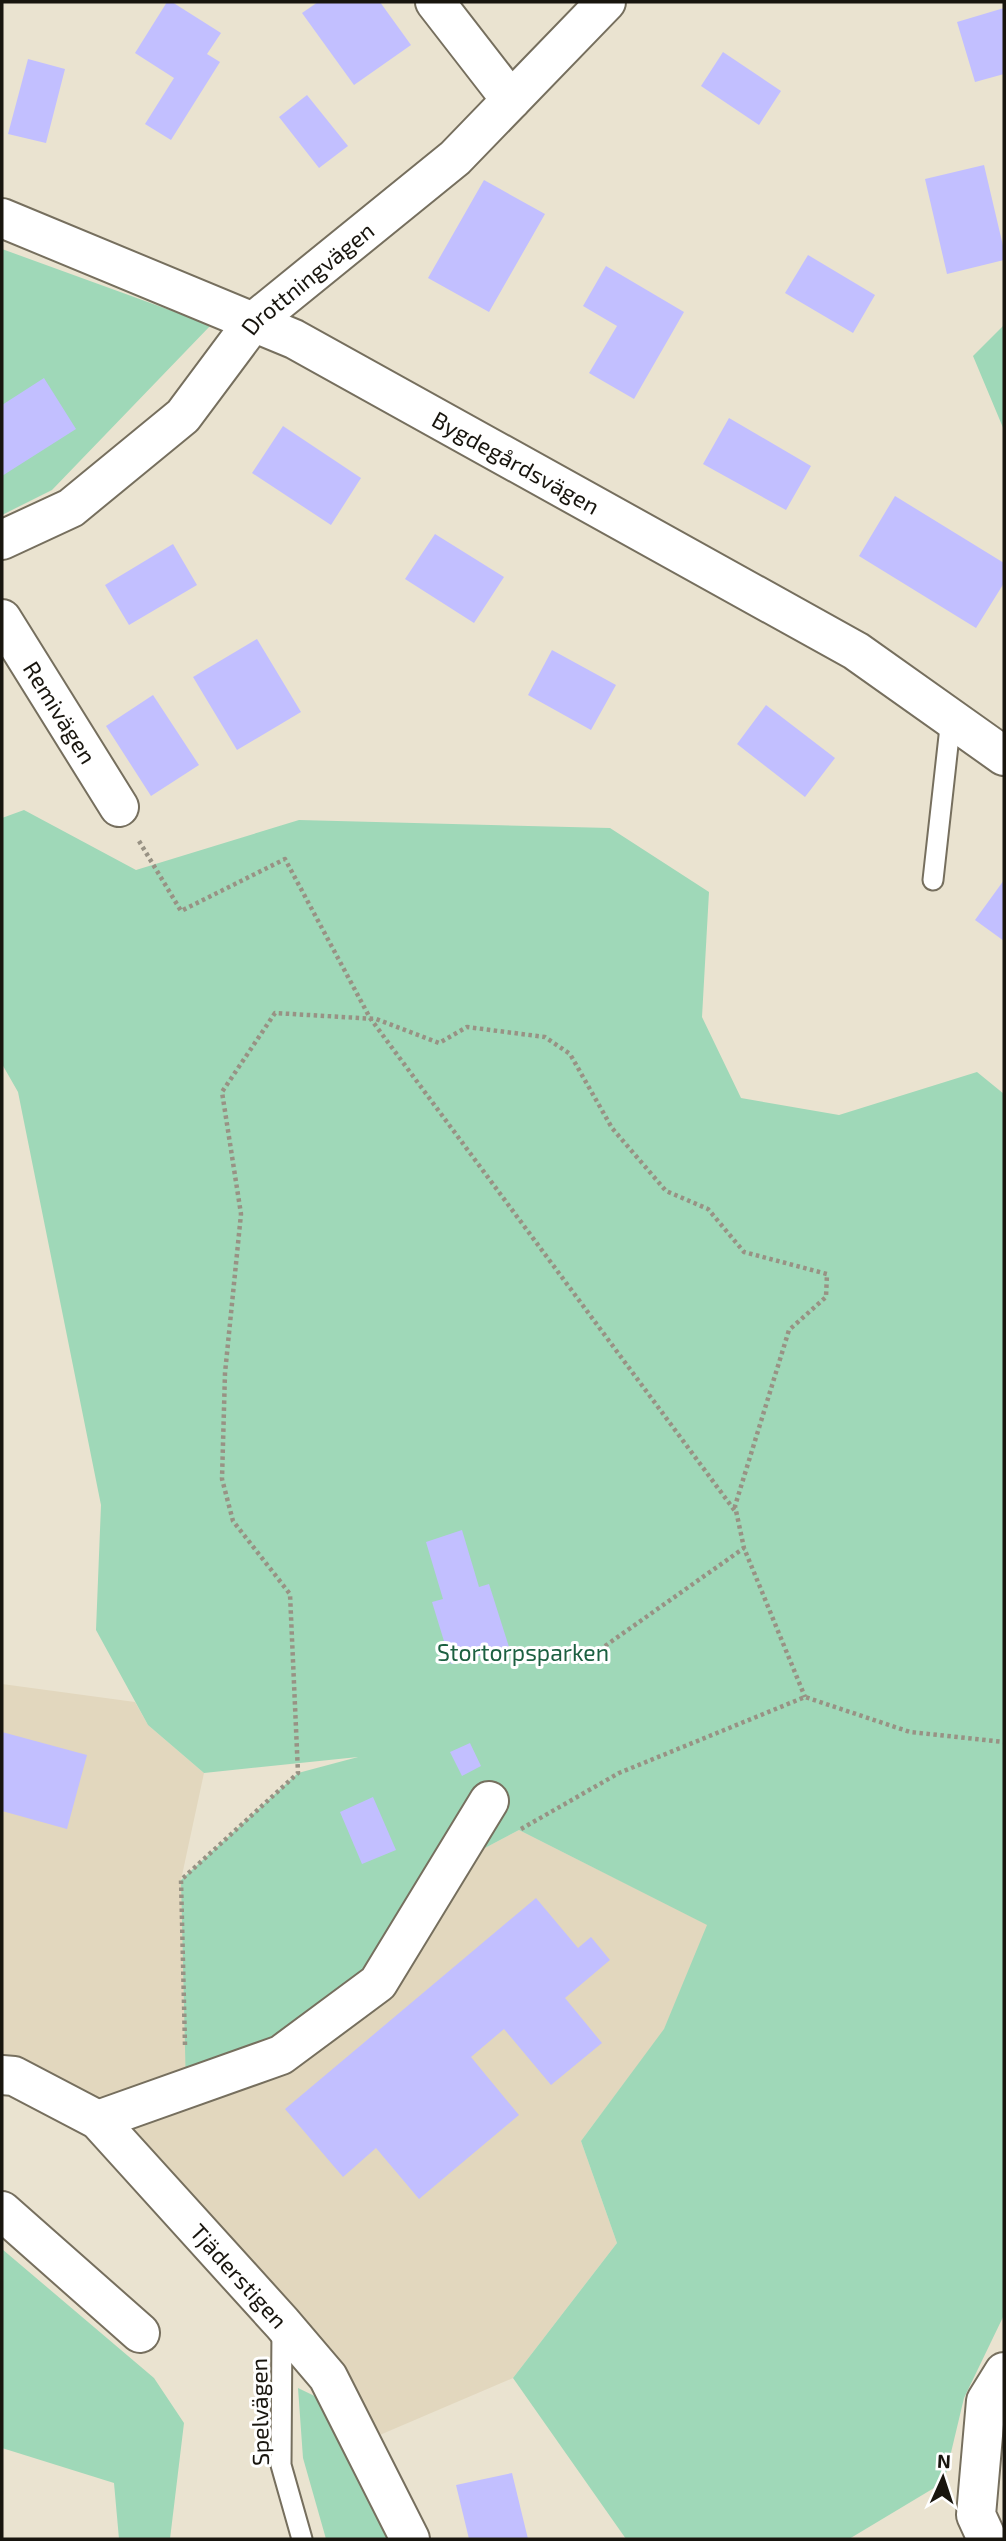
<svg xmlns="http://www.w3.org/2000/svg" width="1006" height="2541" font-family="'Exo 2',sans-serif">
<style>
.built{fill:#e2d7be}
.green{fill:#9fd8b8}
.building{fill:#c2bfff}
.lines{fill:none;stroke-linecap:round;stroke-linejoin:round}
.lane-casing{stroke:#766f5e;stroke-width:23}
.street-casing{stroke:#766f5e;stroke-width:42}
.path{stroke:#989284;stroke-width:4.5;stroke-dasharray:3.5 3.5;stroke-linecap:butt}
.lane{stroke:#fff;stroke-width:19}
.street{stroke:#fff;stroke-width:38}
.labels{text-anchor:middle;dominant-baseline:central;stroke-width:6;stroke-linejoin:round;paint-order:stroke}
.street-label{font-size:23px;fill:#18150e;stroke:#fff}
.park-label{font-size:23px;fill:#1c6041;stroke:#fff}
</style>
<rect width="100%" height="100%" fill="#eae3d0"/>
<!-- built -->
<path class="built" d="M2,1684L135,1702L148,1725L204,1773L181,1880L449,1867L519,1830L708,1925L664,2030L581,2141L617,2243L513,2378L361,2443L98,2120L2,2075Z"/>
<!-- green -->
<path class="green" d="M2,249L211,325L52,490L2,515Z
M1004,325V430L973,356Z
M24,810L136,870L299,820L610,828L709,892L702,1017L741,1098L839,1115L977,1072L1004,1094V2315L964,2398L944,2482L849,2539H626L513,2378L617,2243L581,2141L664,2029L707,1925L519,1830L449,1867L378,1983L186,2089L181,1880L298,1773L358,1757L204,1773L148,1725L96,1630L101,1505L18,1092L2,1064V818Z
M2,2249L154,2378L184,2423L170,2539H119L114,2483L2,2448Z
M298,2388L327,2402L391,2539H326L303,2458Z"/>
<!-- building -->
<path class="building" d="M167,2H172L221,33L207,54L220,62L171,140L145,124L174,78L135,53Z
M318,2H380L411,45L354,85L302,13Z
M1004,8V74L975,82L957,22Z
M723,52L781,91L759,125L701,86Z
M28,59L65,69L46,143L8,134Z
M307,95L348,146L319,168L279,117Z
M984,165L1004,250V260L947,274L925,179Z
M484,180L545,214L489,312L428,278Z
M808,255L875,295L853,333L785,293Z
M606,266L684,312L634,399L589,373L617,326L583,306Z
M44,378L76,429L2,476V405Z
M729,418L811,466L786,510L703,464Z
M283,426L361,478L331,525L252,473Z
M895,496L1004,563V583L976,628L859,556Z
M435,534L504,577L474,623L405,579Z
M173,544L197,585L129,625L105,585Z
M257,639L301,712L237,750L193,677Z
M552,650L616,685L591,730L528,695Z
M153,695L199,765L151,796L106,726Z
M766,705L835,758L805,797L737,744Z
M1004,880V941L975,920Z
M462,1530L479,1587L489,1584L509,1647L451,1664L432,1602L443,1599L426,1542Z
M2,1732L87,1755L67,1829L2,1811Z
M470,1743L481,1766L462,1776L450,1752Z
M373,1797L396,1850L362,1864L340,1812Z
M536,1898L578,1948L591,1937L610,1960L565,1998L602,2043L551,2085L504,2029L471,2057L519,2115L419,2199L376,2148L343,2177L285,2109Z
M512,2473L528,2539H469L456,2485Z"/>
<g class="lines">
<!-- lane casing -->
<g class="lane-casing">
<path id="lane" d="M933,880L951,718
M282,2327L281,2465L302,2539"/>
</g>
<!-- street casing -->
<g class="street-casing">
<g id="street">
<path d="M435,2L511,100"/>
<path id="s1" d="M2,218L294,339L856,651L1004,756"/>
<path id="s2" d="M2,540L71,508L183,416L253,322L455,158L606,2"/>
<path id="s3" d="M2,619L119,807"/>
<path id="s4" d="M2,2075L14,2076L98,2120L282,2323L328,2377L410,2539"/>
<path d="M98,2120L281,2055L378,1983L489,1801"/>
<path d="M2,2211L140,2333"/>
<path d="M987,2539L976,2515L986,2401L1004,2372"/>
</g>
</g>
<!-- path -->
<path class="path" d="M139,841L181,911L285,859L370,1018L735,1511
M605,1646L744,1548
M521,1829L619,1773L805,1697L910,1732L1004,1742
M185,2045L181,1880L298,1773L290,1594L233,1521L222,1479L225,1373L241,1214L222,1092L275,1013L376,1019L439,1043L467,1027L545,1037L570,1054L612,1128L666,1191L708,1209L744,1252L827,1274L826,1297L789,1330L735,1506L744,1548L805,1697"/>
<!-- lane -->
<use href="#lane" class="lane"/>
<!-- street -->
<use href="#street" class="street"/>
</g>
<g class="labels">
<!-- street labels -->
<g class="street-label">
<text stroke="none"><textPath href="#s2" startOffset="408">Drottningvägen</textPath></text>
<text stroke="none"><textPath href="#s1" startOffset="570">Bygdegårdsvägen</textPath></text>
<text stroke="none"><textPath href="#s3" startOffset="110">Remivägen</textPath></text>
<text stroke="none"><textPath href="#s4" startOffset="317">Tjäderstigen</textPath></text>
<text transform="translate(259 2412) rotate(-91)">Spelvägen</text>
</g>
<!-- park labels -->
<g class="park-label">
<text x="523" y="1652">Stortorpsparken</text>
</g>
</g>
<!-- border -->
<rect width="1006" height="2541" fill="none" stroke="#18150e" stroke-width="7"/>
<!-- north arrow -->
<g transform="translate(943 2478) rotate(3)" stroke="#ffffff" stroke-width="5" paint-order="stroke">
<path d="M0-5L12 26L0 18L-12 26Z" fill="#18150e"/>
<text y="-10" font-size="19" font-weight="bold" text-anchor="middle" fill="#18150e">N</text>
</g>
</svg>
